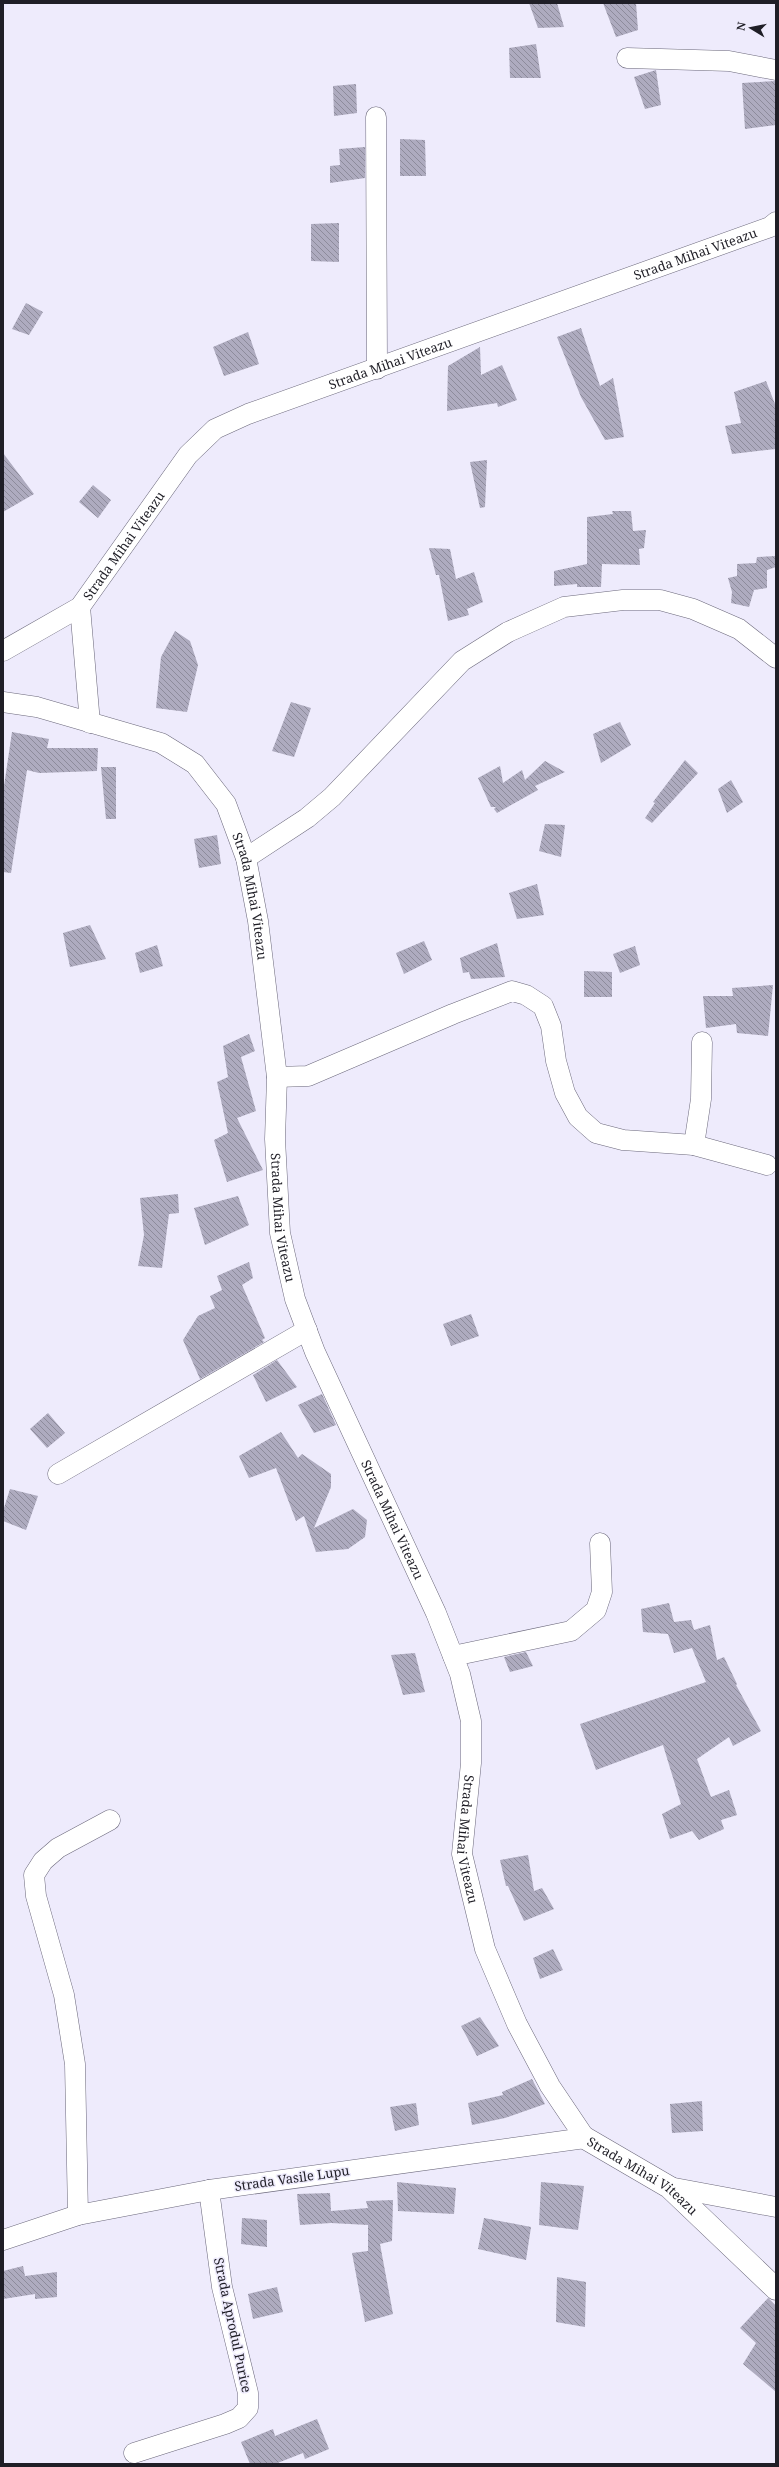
<svg xmlns="http://www.w3.org/2000/svg" width="779" height="2467" font-family="'Noto Serif',serif">
<style>
.building{fill:url(#building-back-hatch)}
.lines{fill:none;stroke-linecap:round;stroke-linejoin:round}
.minor-casing{stroke:#6b687b;stroke-width:21}
.tertiary-casing{stroke:#6b687b;stroke-width:23}
.minor{stroke:#fff;stroke-width:20}
.tertiary{stroke:#fff;stroke-width:22}
.labels{text-anchor:middle;dominant-baseline:central;stroke-width:3;stroke-linejoin:round;paint-order:stroke}
.street-label{font-size:13px;fill:#1f1e26;stroke:#eeebfc}
</style>
<defs>
<pattern id="building-back-hatch" width="6" height="6" patternUnits="userSpaceOnUse"><rect width="6" height="6" fill="#aeabbf"/><path d="M-1 5l2 2M0 0l6 6M5-1l2 2" fill="none" stroke="#8d8b9b"/></pattern>
</defs>
<rect width="100%" height="100%" fill="#eeebfc"/>
<!-- building -->
<path class="building" d="M529,3H557L564,27L538,28Z
M603,3H636L638,30L616,37Z
M536,44L541,78H510L509,48Z
M656,70L661,105L645,109L634,77Z
M776,81V125L745,129L742,83Z
M356,84L357,113L334,116L333,86Z
M400,139L425,140L426,176H400Z
M365,147V178L330,183V166L340,165L339,149Z
M339,223V262L311,261V224Z
M26,303L43,312L29,335L12,329Z
M581,328L600,386L613,378L624,437L605,440L581,397L557,337Z
M248,332L259,364L224,376L213,347Z
M480,347L481,375L502,365L517,400L498,407L497,403L447,411L448,366Z
M766,381L775,404L776,449L732,454L725,426L741,423L734,392Z
M3,453L34,494L3,512Z
M487,460L485,507L480,508L470,462Z
M93,485L111,500L98,518L79,502Z
M612,511H631L633,531L646,530L644,548L639,549L640,565L602,564L601,587H577V584L554,586V571L587,564V517L613,514Z
M429,548L450,549L456,579L474,572L483,602L467,609L469,615L448,621L439,575H436Z
M776,556V567L767,570V588L754,590L749,607L731,603L732,592L728,578L737,576V564L756,563L757,557Z
M175,631L190,641L198,665L187,712L156,708L161,657Z
M291,702L311,708L294,757L272,751Z
M620,722L631,745L601,763L593,734Z
M12,732L49,739L47,748H98L97,771L39,773L27,770L11,873L3,872V793Z
M685,760L698,773L652,823L645,818L655,803L653,802Z
M545,761L565,772L535,786L538,790L497,813L494,809L496,807H491L478,778L500,766L503,783L522,770L525,780Z
M101,767H116V819H106Z
M731,780L743,802L727,813L718,789Z
M545,824L565,825L561,857L539,851Z
M217,835L221,864L199,868L194,839Z
M537,884L544,915L517,919L509,893Z
M90,925L106,959L70,967L63,933Z
M424,941L432,960L404,974L396,953Z
M497,943L505,977L471,979L469,972L463,973L460,958Z
M157,945L163,966L140,973L135,953Z
M635,946L640,965L620,973L613,954Z
M584,971L612,972V997H584Z
M773,985L768,1036L737,1033L736,1024L706,1028L703,996H733L732,988Z
M249,1034L255,1051L241,1057L256,1111L237,1118L263,1170L227,1182L214,1140L228,1133L217,1082L228,1077L223,1046Z
M178,1194L179,1213L169,1214L162,1268L138,1266L144,1235L140,1198Z
M238,1196L249,1225L205,1245L194,1208Z
M249,1262L253,1278L242,1285L265,1338L262,1340L264,1342L200,1379L183,1340L198,1316L215,1308L210,1296L222,1290L217,1276Z
M471,1314L479,1336L451,1346L443,1324Z
M277,1360L297,1387L266,1402L253,1375Z
M322,1394L336,1425L314,1433L298,1405Z
M48,1413L65,1433L47,1448L30,1429Z
M281,1432L298,1458L302,1454L331,1474V1487L314,1528L353,1509L367,1520L365,1537L348,1549L316,1552L304,1516L296,1521L276,1468L249,1478L239,1456Z
M10,1489L38,1496L26,1530L3,1521V1511Z
M669,1603L674,1622L691,1620L694,1630L710,1625L717,1660L724,1657L737,1684L736,1685L761,1731L733,1746L729,1737L697,1759L711,1797L729,1790L737,1815L721,1820L724,1829L699,1840L692,1831L670,1839L662,1814L681,1804L663,1745L596,1770L580,1724L706,1682L692,1648L674,1653L668,1634L643,1632L641,1609Z
M526,1652L533,1666L510,1672L504,1657Z
M415,1653L425,1692L403,1695L391,1655Z
M528,1855L534,1891L542,1888L554,1909L524,1921L508,1886H506L500,1860Z
M553,1949L563,1970L540,1979L533,1958Z
M480,2017L499,2046L477,2056L461,2026Z
M532,2079L545,2104L505,2118L472,2125L468,2103L503,2095L502,2092Z
M702,2101L703,2131L672,2133L670,2104Z
M416,2103L419,2125L395,2131L390,2107Z
M397,2182L456,2188L454,2214L398,2211Z
M541,2182L584,2186L578,2230L539,2225Z
M330,2193L331,2211L368,2208L366,2201L393,2200L392,2241L380,2244L393,2314L365,2322L352,2253L368,2251V2225L331,2223L300,2225L297,2194Z
M242,2218L267,2220V2247L241,2244Z
M484,2218L531,2227L526,2260L478,2249Z
M23,2266L25,2276L57,2272V2297L35,2299V2294L3,2299V2271Z
M557,2277L586,2282L585,2327L556,2322Z
M277,2287L283,2312L253,2319L248,2294Z
M768,2298L776,2306V2392L743,2364L756,2343L740,2328Z
M317,2419L329,2449L305,2459L303,2453L275,2464H250L241,2442L273,2429L275,2436Z"/>
<g class="lines">
<!-- minor casing -->
<g class="minor-casing">
<g id="minor">
<path d="M627,58L729,61L776,70"/>
<path d="M376,117L377,369"/>
<path d="M80,607L90,723"/>
<path id="s1" d="M3,651L80,607L188,455L215,429L248,414L770,227L776,222"/>
<path id="s2" d="M3,702L37,707L161,743L195,764L226,804L246,858L258,921L277,1077L275,1139L280,1233L295,1299L315,1352L436,1613L460,1674L471,1721V1763L462,1854L485,1949L517,2024L550,2086L585,2138L209,2190L78,2215L3,2240"/>
<path d="M246,858L307,818L332,797L462,661L508,632L564,607L623,600H660L693,609L739,629L776,658"/>
<path d="M277,1077L308,1076L453,1014L512,991L526,995L543,1006L551,1026L556,1061L565,1093L578,1117L596,1133L623,1140L694,1145L767,1165"/>
<path d="M694,1145L701,1099L702,1042"/>
<path d="M58,1474L307,1330"/>
<path d="M453,1656L571,1631L596,1610L602,1592L600,1543"/>
<path d="M669,2187L776,2207"/>
<path d="M78,2215L75,2064L64,1995L36,1896L34,1875L43,1861L58,1848L110,1820"/>
<path d="M134,2453L225,2424L239,2418L248,2408V2393L222,2287L209,2190"/>
</g>
</g>
<!-- tertiary casing -->
<g class="tertiary-casing">
<g id="tertiary">
<path id="s3" d="M585,2138L669,2187L776,2289"/>
</g>
</g>
<!-- minor -->
<use href="#minor" class="minor"/>
<!-- tertiary -->
<use href="#tertiary" class="tertiary"/>
</g>
<g class="labels">
<!-- street labels -->
<g class="street-label">
<text stroke="none"><textPath href="#s1" startOffset="824">Strada Mihai Viteazu</textPath></text>
<text stroke="none"><textPath href="#s1" startOffset="500">Strada Mihai Viteazu</textPath></text>
<text stroke="none"><textPath href="#s1" startOffset="164">Strada Mihai Viteazu</textPath></text>
<text stroke="none"><textPath href="#s2" startOffset="350">Strada Mihai Viteazu</textPath></text>
<text stroke="none"><textPath href="#s2" startOffset="674">Strada Mihai Viteazu</textPath></text>
<text stroke="none"><textPath href="#s2" startOffset="998">Strada Mihai Viteazu</textPath></text>
<text stroke="none"><textPath href="#s2" startOffset="1334">Strada Mihai Viteazu</textPath></text>
<text stroke="none"><textPath href="#s3" startOffset="69">Strada Mihai Viteazu</textPath></text>
<text transform="translate(292 2178) rotate(-8)">Strada Vasile Lupu</text>
<text transform="translate(233 2325) rotate(78)">Strada Aprodul Purice</text>
</g>
</g>
<!-- border -->
<rect width="779" height="2467" fill="none" stroke="#1f1e26" stroke-width="8"/>
<!-- north arrow -->
<g transform="translate(751 28) rotate(280)" stroke="#eeebfc" stroke-width="3" paint-order="stroke">
<path d="M0-3L7 15L0 10L-7 15Z" fill="#1f1e26"/>
<text y="-6" font-size="11" font-weight="bold" text-anchor="middle" fill="#1f1e26">N</text>
</g>
</svg>
